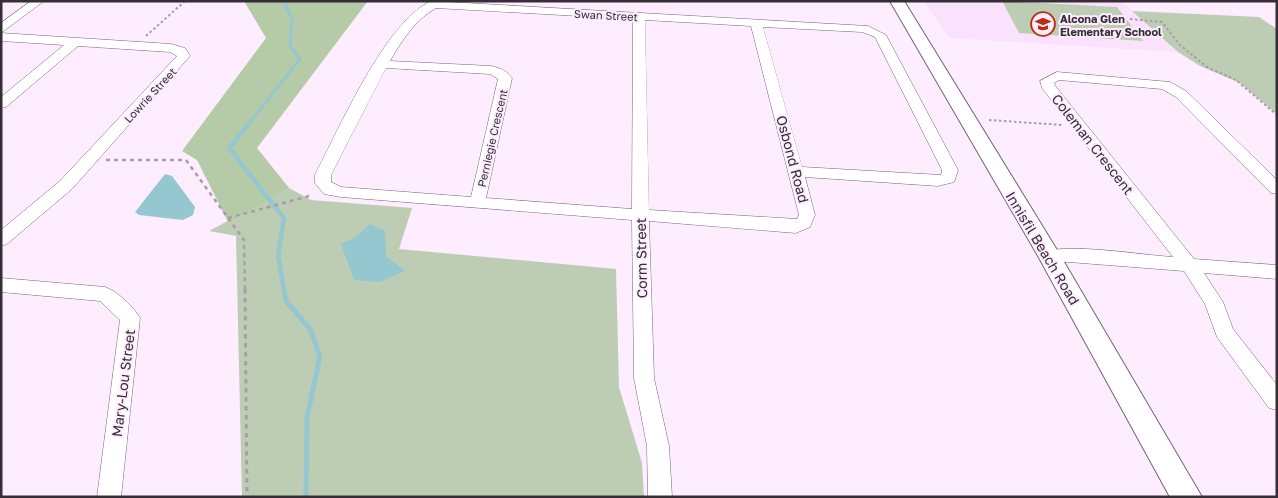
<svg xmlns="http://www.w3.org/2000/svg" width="1278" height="498" font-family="'Golos Text',sans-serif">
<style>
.built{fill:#fae1fd}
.green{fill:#bdcdb3}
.forest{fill:#b5caa6}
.water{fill:#94c7d0}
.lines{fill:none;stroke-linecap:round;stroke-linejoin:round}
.stream-far2{stroke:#94c7d0;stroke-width:3}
.stream-far1{stroke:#94c7d0;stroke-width:4.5}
.stream{stroke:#94c7d0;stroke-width:5}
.minor-casing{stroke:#756477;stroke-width:1}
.major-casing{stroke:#756477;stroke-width:2}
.path-far2{stroke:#a89caa;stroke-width:2;stroke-dasharray:2.5 2.5;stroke-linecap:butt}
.path-far1{stroke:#a89caa;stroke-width:2.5;stroke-dasharray:4 4;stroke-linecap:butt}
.path{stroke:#a89caa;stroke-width:3;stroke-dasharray:4.5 4.5;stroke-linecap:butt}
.minor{fill:#fff;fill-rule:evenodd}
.major{fill:#fff;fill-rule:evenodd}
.labels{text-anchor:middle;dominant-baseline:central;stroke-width:4;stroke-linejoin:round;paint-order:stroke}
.far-street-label{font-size:11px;fill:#352e36;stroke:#fdedff}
.far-poi-label{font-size:11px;font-weight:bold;fill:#352e36;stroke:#fdedff;text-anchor:start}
.street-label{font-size:14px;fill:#352e36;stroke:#fdedff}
</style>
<rect width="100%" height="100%" fill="#fdedff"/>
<!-- built -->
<path class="built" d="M923,1H1121L1178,52L950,38Z"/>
<!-- green -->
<path class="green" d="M1002,1L1117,7L1143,41L1019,33Z
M1132,11L1259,17L1277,29V114L1240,83L1200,66L1178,52Z
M289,188L311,200L412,208L399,249L616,269L619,387L642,463L644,497H242L236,236L209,231Z"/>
<!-- forest -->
<path class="forest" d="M244,1H368L257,148L289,188L228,222L197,160L182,151L266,38Z"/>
<!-- water -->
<path class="water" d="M165,174L172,176L195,207L193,215L183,220L139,215L135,212Z
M370,224L385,231L386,256L405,271L380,282L354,280L341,244L356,237Z"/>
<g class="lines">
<!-- stream-far2 -->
<path class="stream-far2" d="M246,127L300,59L290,45L292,20L284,1"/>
<!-- stream-far1 -->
<path class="stream-far1" d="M247,126L229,148L284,218L278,256L284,290"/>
<!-- stream -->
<path class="stream" d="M284,289L286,301L310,329L320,356L307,417L306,497"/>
<!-- minor casing -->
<g class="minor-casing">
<path id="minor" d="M31,1H44L1,33V23Z
M431,1L868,26L886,35L958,170L954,182L938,186L805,177L815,215L810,227L796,233L649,221L654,378L669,446L672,497H648L647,446L634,378L632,220L341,197L324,194L315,183V175C339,129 385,22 431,1ZM436,8L633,19L632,209L486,198L512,78C506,70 500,68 491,66L390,61C402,40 415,20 436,8ZM645,20L751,26L799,215L797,219L649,210ZM763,27L862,32L875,37L942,170L941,175L802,167ZM386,68L490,74L498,79L471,197L341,187L331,182V175Z
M1,33L171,44L185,48L190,56L72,189L7,244L1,246V230L60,181L177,56L170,52L78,46L6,107L1,108V97L64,45L1,41Z
M1057,72L1170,82L1186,91L1277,180V194L1271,193L1176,97L1162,89L1059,80L1054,83L1056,87L1194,259L1277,265V279L1204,273L1223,302L1233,329L1277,385V410L1269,408L1217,337L1205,304L1184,271L1043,260L1040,256L1043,252C1071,243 1141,255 1173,257L1042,88L1040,81Z
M1,278L105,287C117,291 134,307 140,318L121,497H97L120,320L100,301L1,292Z"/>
</g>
<!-- major casing -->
<g class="major-casing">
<path id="major" d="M890,1H904L1057,250L1202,497H1170L1038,256Z"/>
</g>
<!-- path-far2 -->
<path class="path-far2" d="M1130,19L1162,22L1180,45L1207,67L1236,80L1277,115
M146,36L185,1
M989,120L1062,125"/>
<!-- path-far1 -->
<path class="path-far1" d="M106,160H186L244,240L245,290
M228,218L313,195"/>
<!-- path -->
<path class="path" d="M245,289L247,497"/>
<!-- minor -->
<use href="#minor" class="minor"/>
<!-- major -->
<use href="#major" class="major"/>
</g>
<!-- icons -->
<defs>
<g id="school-ring" transform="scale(1.25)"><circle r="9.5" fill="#fdedff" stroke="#b92f0d" stroke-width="1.5"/><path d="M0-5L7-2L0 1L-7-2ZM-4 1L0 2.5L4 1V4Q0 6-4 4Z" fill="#b92f0d"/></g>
</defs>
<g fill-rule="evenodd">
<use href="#school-ring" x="1043" y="24"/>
</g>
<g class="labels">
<!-- far-street labels -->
<g class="far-street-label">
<text transform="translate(606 15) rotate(3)">Swan Street</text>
<text transform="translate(150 95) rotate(-47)">Lowrie Street</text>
<text transform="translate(492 138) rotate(-77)">Perniegie Crescent</text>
</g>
<!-- far-poi labels -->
<g class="far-poi-label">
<text x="1060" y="18">Alcona Glen<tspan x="1060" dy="13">Elementary School</tspan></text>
</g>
<!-- street labels -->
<g class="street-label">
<text transform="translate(1093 144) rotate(52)">Coleman Crescent</text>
<text transform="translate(793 159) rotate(75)">Osbond Road</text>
<text transform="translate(1043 248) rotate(59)">Innisfil Beach Road</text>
<text transform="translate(641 258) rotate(-91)">Corm Street</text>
<text transform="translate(123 383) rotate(-83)">Mary-Lou Street</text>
</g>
</g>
<!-- border -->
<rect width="1278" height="498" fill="none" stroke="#352e36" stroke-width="5"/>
</svg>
